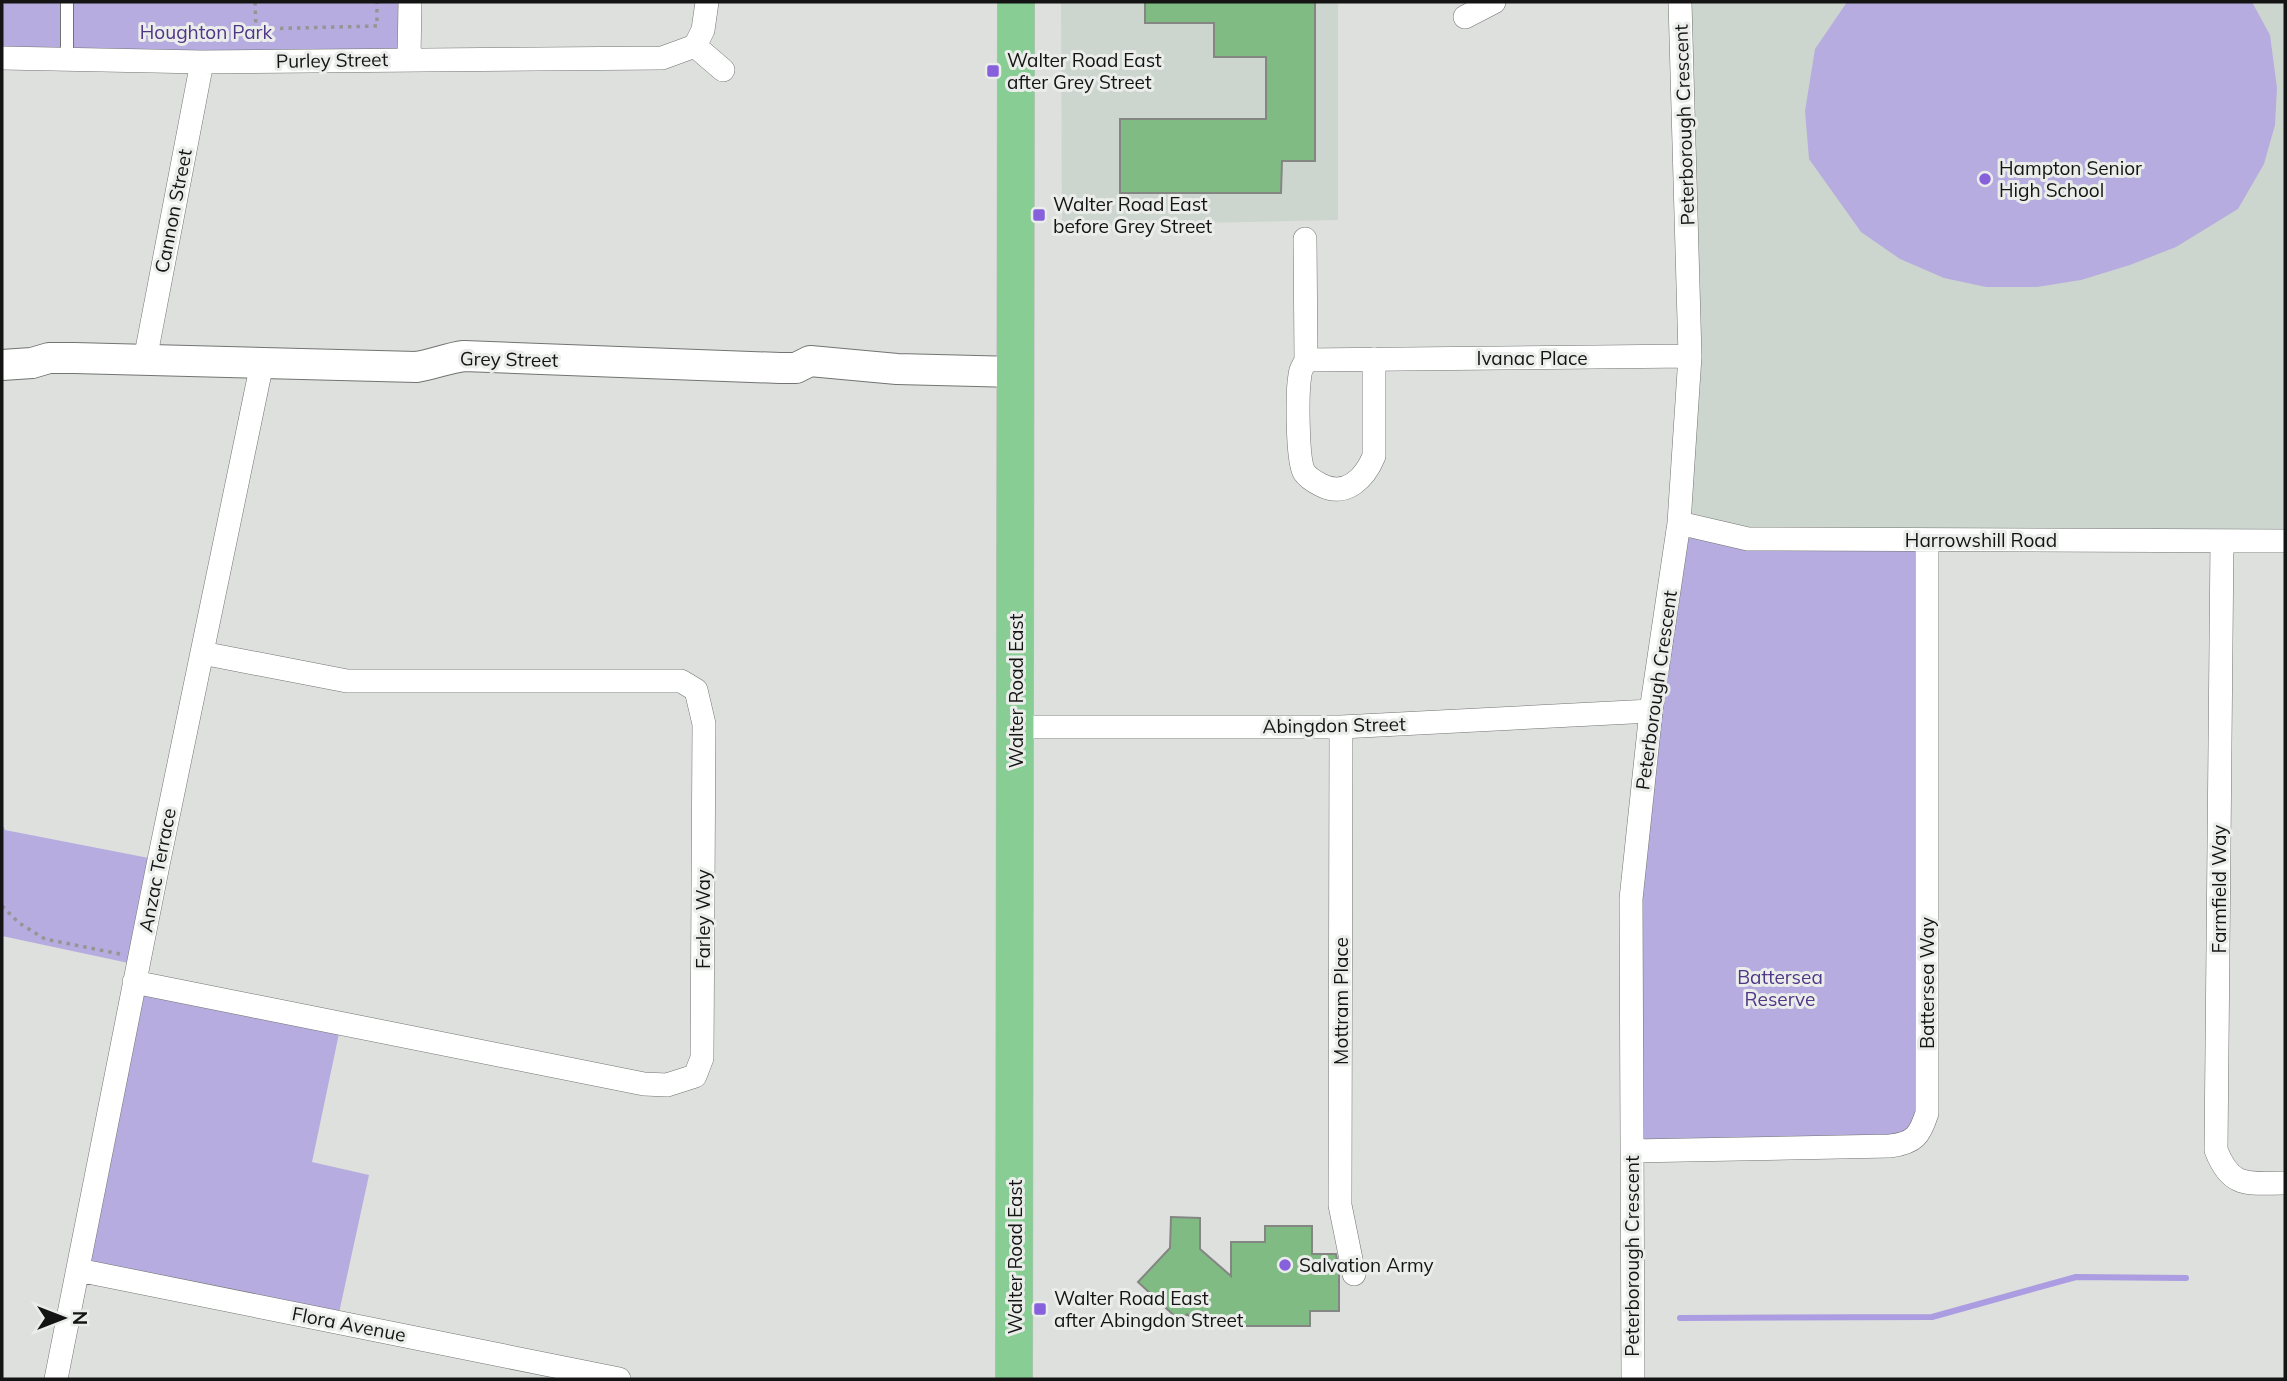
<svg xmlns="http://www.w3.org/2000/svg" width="2287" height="1381" font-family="Mulish,sans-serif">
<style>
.built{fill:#cdd6ce}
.green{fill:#b7acdf}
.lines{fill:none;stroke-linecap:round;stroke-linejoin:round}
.stream{stroke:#ac9ce1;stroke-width:6}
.building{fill:#80bb84;stroke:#848684;stroke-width:2}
.service-casing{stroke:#717471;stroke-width:14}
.minor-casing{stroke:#717471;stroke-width:24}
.tertiary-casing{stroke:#717471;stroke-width:32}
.primary-casing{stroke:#bdbdbd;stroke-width:38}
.path{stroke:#939693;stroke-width:3.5;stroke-dasharray:3.5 5;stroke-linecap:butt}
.service{stroke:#fff;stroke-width:12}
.minor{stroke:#fff;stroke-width:23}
.tertiary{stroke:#fff;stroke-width:30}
.primary{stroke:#88ce94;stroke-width:37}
.poi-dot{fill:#8761db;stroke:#eaedea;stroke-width:2.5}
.labels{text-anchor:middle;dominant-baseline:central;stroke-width:6;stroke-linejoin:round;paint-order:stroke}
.park-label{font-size:19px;fill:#503687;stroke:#eaedea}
.street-label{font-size:19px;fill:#131413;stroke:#eaedea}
.poi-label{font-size:19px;fill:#131413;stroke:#eaedea;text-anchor:start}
</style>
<rect width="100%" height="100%" fill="#dde0dd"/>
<!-- built -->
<path class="built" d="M1061,2H1338V220L1062,226Z
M1680,2H2285V541L1748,539L1680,523Z"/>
<!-- green -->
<path class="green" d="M2,2H410L409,59L2,58Z
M1847,2H2252L2270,35L2277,88L2275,125L2264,164L2238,209L2176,247L2130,265L2081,280L2037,287H1986L1944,278L1900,259L1861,232L1809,159L1805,111L1815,49Z
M1680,523L1927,540L1916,1137L1632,1151L1631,899Z
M2,824L5,830L159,860L138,965L2,936Z
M134,982L341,1024L312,1162L369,1175L337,1322L78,1270Z"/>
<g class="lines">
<!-- stream -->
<path class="stream" d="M1680,1318L1932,1317L2076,1277L2186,1278"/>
</g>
<!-- building -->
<path class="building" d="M1145,2H1315V161H1282L1281,193H1120V119H1266V57H1214V23H1145Z
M1171,1217L1200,1218V1249L1231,1276V1242H1265V1226H1312V1254H1336L1339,1271V1311H1310V1326H1201L1187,1314L1180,1321L1138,1282L1170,1248Z"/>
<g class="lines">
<!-- service casing -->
<g class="service-casing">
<path id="service" d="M67,2V58"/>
</g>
<!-- minor casing -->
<g class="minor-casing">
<path id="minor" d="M1465,17L1494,2
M695,46L723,70
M2,58L202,62L662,58L695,46L703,30L707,2
M409,59L410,2
M1305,239L1306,360
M1374,359V456C1365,478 1346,498 1321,485C1315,482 1308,478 1304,472C1297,459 1297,391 1300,375C1300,370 1304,365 1306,360L1690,356
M145,360L202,62
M1679,523L1748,539L2285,541
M2222,541L2216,1150C2231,1189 2248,1183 2285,1183
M1016,727H1341L1651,711
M1341,727L1340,1205L1354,1274
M134,982L644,1084L667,1085L695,1076L702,1058L704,724L696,690L681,681H347L202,653
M1632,1151L1890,1146C1915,1143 1920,1135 1927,1113V540
M78,1270L619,1379
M56,1379L159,860L262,363
M1633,1379L1631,899L1651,711L1679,523L1690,356L1680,2"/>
</g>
<!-- tertiary casing -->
<g class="tertiary-casing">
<path id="tertiary" d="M2,365L32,363L49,358H74L416,367C432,365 447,358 464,356L780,368H796L810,361L897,369L1016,372"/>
</g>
<!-- primary casing -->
<g class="primary-casing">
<path id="primary" d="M1014,1379L1016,2"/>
</g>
<!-- path -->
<path class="path" d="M255,2L256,29L377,26V2
M2,906L19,923L45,939L120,954"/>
<!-- service -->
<use href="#service" class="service"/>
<!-- minor -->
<use href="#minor" class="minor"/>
<!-- tertiary -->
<use href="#tertiary" class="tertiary"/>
<!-- primary -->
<use href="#primary" class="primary"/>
</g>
<!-- markers -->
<g class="poi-dot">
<rect x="986" y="64" width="14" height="14" rx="3.5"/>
<circle cx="1985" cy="179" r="7"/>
<rect x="1032" y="208" width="14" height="14" rx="3.5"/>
<circle cx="1285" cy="1265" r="7"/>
<rect x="1033" y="1302" width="14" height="14" rx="3.5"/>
</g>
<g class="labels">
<!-- park labels -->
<g class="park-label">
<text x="206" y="32">Houghton Park</text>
<text x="1780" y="977">Battersea<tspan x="1780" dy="22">Reserve</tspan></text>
</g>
<!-- street labels -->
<g class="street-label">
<text transform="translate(332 60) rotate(-1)">Purley Street</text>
<text transform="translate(1684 125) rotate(-92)">Peterborough Crescent</text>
<text transform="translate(173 211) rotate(-79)">Cannon Street</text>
<text x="1532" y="358">Ivanac Place</text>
<text transform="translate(509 359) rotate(1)">Grey Street</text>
<text x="1981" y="540">Harrowshill Road</text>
<text transform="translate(1656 690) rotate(-82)">Peterborough Crescent</text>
<text transform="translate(1016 691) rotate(-90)">Walter Road East</text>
<text transform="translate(1334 725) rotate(-1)">Abingdon Street</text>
<text transform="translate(157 870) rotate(-79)">Anzac Terrace</text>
<text transform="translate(2219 889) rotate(-90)">Farmfield Way</text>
<text transform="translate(703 919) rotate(-90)">Farley Way</text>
<text transform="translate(1927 983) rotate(-90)">Battersea Way</text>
<text transform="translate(1341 1001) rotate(-90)">Mottram Place</text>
<text transform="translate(1632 1256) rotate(-90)">Peterborough Crescent</text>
<text transform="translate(1015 1257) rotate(-90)">Walter Road East</text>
<text transform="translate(349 1324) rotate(11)">Flora Avenue</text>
</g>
<!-- poi labels -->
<g class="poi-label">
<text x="1007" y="60">Walter Road East<tspan x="1007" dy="22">after Grey Street</tspan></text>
<text x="1999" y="168">Hampton Senior<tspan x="1999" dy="22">High School</tspan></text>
<text x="1053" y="204">Walter Road East<tspan x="1053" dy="22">before Grey Street</tspan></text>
<text x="1299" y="1265">Salvation Army</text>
<text x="1054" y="1298">Walter Road East<tspan x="1054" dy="22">after Abingdon Street</tspan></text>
</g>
</g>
<!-- border -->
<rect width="2287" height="1381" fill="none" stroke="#131413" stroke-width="7"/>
<!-- north arrow -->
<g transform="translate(63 1318) rotate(90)" stroke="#eaedea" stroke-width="5" paint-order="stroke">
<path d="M0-5L12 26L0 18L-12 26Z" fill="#131413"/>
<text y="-10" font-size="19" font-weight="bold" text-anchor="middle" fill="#131413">N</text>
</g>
</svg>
